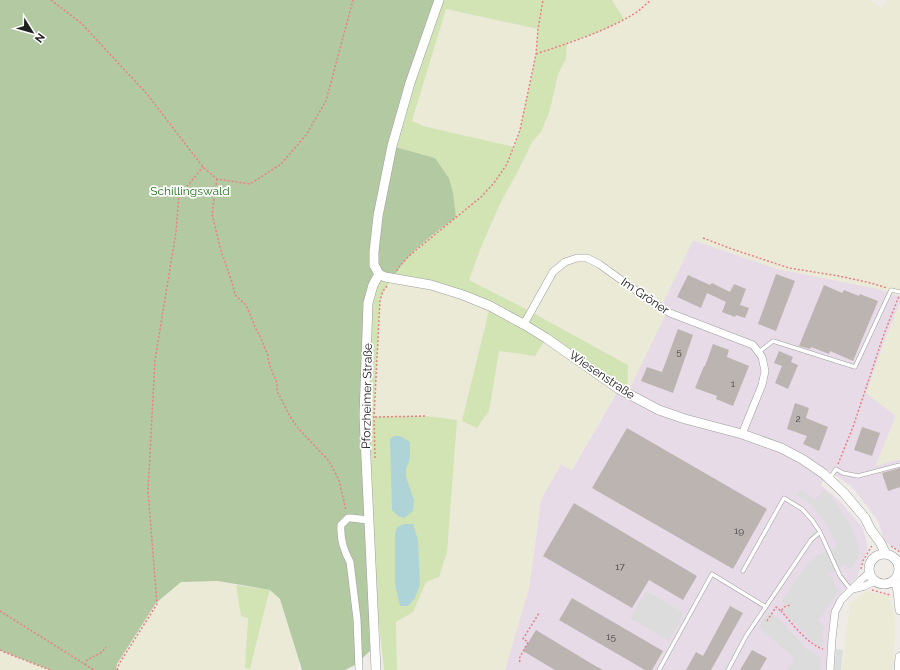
<svg xmlns="http://www.w3.org/2000/svg" width="900" height="670" font-family="Raleway,sans-serif">
<style>
.industrial{fill:#e7dbe7}
.farmland{fill:#ebead6}
.grass{fill:#d2e3b4;fill-rule:evenodd}
.forest{fill:#b3c9a2}
.parking{fill:#dcdcdc}
.water{fill:#aed4d7}
.building{fill:#bcb4b1}
.lines{fill:none;stroke-linecap:round;stroke-linejoin:round}
.service-casing{stroke:#9d9d9d;stroke-width:4.5}
.minor-casing{stroke:#9d9d9d;stroke-width:8}
.tertiary-casing{stroke:#9d9d9d;stroke-width:10}
.path{stroke:#e97f85;stroke-width:1.5;stroke-dasharray:2 2;stroke-linecap:butt}
.service{stroke:#fff;stroke-width:3.5}
.minor{stroke:#fff;stroke-width:7}
.tertiary{stroke:#fff;stroke-width:9}
.labels{text-anchor:middle;dominant-baseline:central;stroke-width:3.5;stroke-linejoin:round;paint-order:stroke}
.number-label{font-size:10px;fill:#474544}
.park-label{font-size:12px;fill:#20721a;stroke:#fff}
.street-label{font-size:12px;fill:#202020;stroke:#fff}
</style>
<rect width="100%" height="100%" fill="#efece8"/>
<!-- industrial -->
<path class="industrial" d="M693,240L778,269L879,289L894,295L900,296V303L884,343L896,416L876,465L900,459V551L885,542L878,521L854,489L829,470L821,485L839,500L863,528L868,548L857,577L843,591L833,609L826,670H505L529,588L541,499L561,464L572,470L619,389L660,309Z"/>
<!-- farmland -->
<path class="farmland" d="M612,0H870L881,8L886,0H900V291L894,295L879,289L778,269L693,240L660,309L667,312L627,394L628,365L469,280L482,245L500,204L520,167L532,142L541,132L550,110L558,74L566,59L567,43L604,30L624,19Z
M446,9L538,29L536,54L520,130L514,147L423,126L412,121Z
M393,278L490,306L463,421L489,411L499,351L535,356L546,338L619,389L571,470L561,464L541,499L529,588L505,670H397L396,622L413,612L426,582L457,420L427,416L374,417L380,300L383,291Z
M900,303V459L876,466L896,416L866,393L884,343Z
M218,581L236,585L241,616L248,617L245,668L250,669L267,600L270,590L281,599L299,659L298,670H116L117,664L156,603L181,582Z
M868,591L889,596L895,618V639L892,670H842L850,603Z
M0,650L4,652L50,670H0Z"/>
<!-- grass -->
<path class="grass" d="M437,0H612L624,19L604,30L567,43L566,59L558,74L550,110L541,132L532,142L520,167L500,204L482,245L469,280L522,307L628,365L627,394L546,338L535,356L499,351L489,411L477,428L462,421L490,306L393,278L383,291L380,300L374,417L427,416L457,420L447,552L439,577L426,582L413,612L396,622L397,670H384L368,520V303L379,274L393,278C406,253 434,234 456,217L449,178L435,158L392,146ZM446,9L538,29L536,54L520,130L514,147L423,126L412,121Z
M236,585L270,590L267,600L250,669L245,668L248,618L241,616Z"/>
<!-- forest -->
<path class="forest" d="M0,0H437L392,146L435,158L449,178L453,193L456,217C434,234 406,253 393,278L379,274L368,303V520L370,651L355,665L345,670H302L280,599L270,590L218,581L181,582L156,603L117,664L116,670H50L4,652L0,650Z"/>
<!-- parking -->
<path class="parking" d="M800,489L815,500L824,490L834,499L852,527L859,548L858,558L853,566L848,569L845,563L829,575L833,578L835,586L840,590L818,621L825,628L822,633L824,642L822,647L817,646L783,611L787,607L781,601L808,563L817,556L837,547L832,535L819,513L806,500L797,495Z
M646,591L684,613L669,641L630,618Z
M769,612L780,620L808,650L821,657L820,670H787L794,658L759,627Z
M836,649L843,650L841,670H834Z"/>
<!-- water -->
<path class="water" d="M394,436H400L410,442V458L406,469V477L414,500L413,511L404,518L398,516L392,510L390,439Z
M405,524H413L418,540L420,584L415,598L408,606H400L395,584V533L397,527Z"/>
<!-- building -->
<path class="building" d="M776,274L795,281L776,331L758,324Z
M688,275L710,285L712,283L730,292L734,284L746,289L740,305L749,308L745,318L736,315L735,317L722,312L726,302L707,293L701,308L677,297Z
M824,285L842,293L844,290L859,296L860,294L878,301L853,361L830,351L829,354L811,347L810,349L799,346Z
M678,329L693,335L673,393L641,381L647,367L662,372Z
M713,344L729,350L727,357L749,366L733,406L716,399L717,396L695,388L704,366H705Z
M779,351L793,357L791,362L798,365L788,389L775,383L782,366L774,363Z
M795,403L809,408L806,418L828,427L819,451L803,444L807,436L787,429Z
M862,427L880,433L872,456L854,450Z
M627,428L767,509L733,569L592,488Z
M900,468V487L888,491L882,473Z
M574,503L697,576L683,600L649,580L632,608L543,556Z
M572,598L663,651L652,670H645L559,620Z
M730,606L743,613L711,670H686L696,652L703,656Z
M536,630L592,664L603,670H555L523,651Z
M752,650L767,658L760,670H740Z"/>
<g class="lines">
<!-- service casing -->
<g class="service-casing">
<path id="service" d="M759,352L773,341L855,367L891,290L900,292
M830,478L836,469L843,473L858,476L900,465
M743,571L784,498L802,509L812,520L820,532L840,576L851,590
M659,670L712,574L766,607
M728,670L746,636L811,540L820,532"/>
</g>
<!-- minor casing -->
<g class="minor-casing">
<path id="minor" d="M524,324L553,272L565,262L577,258H587L599,264L652,302L670,313L753,345L762,357L765,371L762,385L742,434
M898,561H900
M899,574L900,573
M853,589L865,586L875,581
M359,670L357,619L350,562C344,551 340,537 341,525L348,518H351L368,520
M830,670L832,639L835,612L841,600L861,580L870,572"/>
</g>
<!-- tertiary casing -->
<g class="tertiary-casing">
<path id="tertiary" d="M439,0L410,83L392,146L378,216L374,252V265L379,274L385,277L431,285L463,295L490,306L525,325L546,338L619,389L659,410L685,419L742,434L781,448L802,459L824,474L844,493L865,518L871,530L880,542L886,554
M869 569a15 15 0 1 1 30 0a15 15 0 1 1-30 0Z
M895,580L898,591L900,610
M376,670L364,416L368,303L373,285L379,274
M899,670L900,657"/>
</g>
<!-- path -->
<path class="path" d="M51,0L81,23L147,94L203,167L217,179L250,184L281,164L306,135L326,101L353,0
M536,54C571,42 605,32 637,12C642,8 646,4 651,0
M217,179L212,214L221,251L232,282L235,295L246,305L256,329L260,336L268,356L269,364L277,383V391L291,418L298,428L329,461L339,480L346,511
M703,238L732,249L789,268L839,276L871,283L887,288
M397,271L398,268L409,256L421,246L481,197L494,183L507,164L520,130L536,54L538,29L543,0
M375,417L427,416
M375,458L374,417L380,300L383,291L387,286
M838,464L853,427L884,334L899,296
M891,546L900,552
M861,569L863,561L871,547L872,546
M872,590L890,595
M0,611L94,670
M781,611C792,623 807,644 823,649
M767,621L776,607L781,611L784,607L790,605
M0,650L4,652L50,670
M520,662L519,659L528,642L523,639L539,613
M85,665L87,660L102,652L106,647
M117,670L119,664L157,604L148,491L155,360L176,232L179,196L203,167"/>
<!-- service -->
<use href="#service" class="service"/>
<!-- minor -->
<use href="#minor" class="minor"/>
<!-- tertiary -->
<use href="#tertiary" class="tertiary"/>
</g>
<g class="labels">
<!-- number labels -->
<g class="number-label">
<text x="679" y="351">5</text>
<text x="733" y="383">1</text>
<text x="798" y="418">2</text>
<text x="739" y="530">19</text>
<text x="620" y="566">17</text>
<text x="611" y="636">15</text>
</g>
<!-- park labels -->
<g class="park-label">
<text x="190" y="191">Schillingswald</text>
</g>
<!-- street labels -->
<g class="street-label">
<text transform="translate(645 296) rotate(34)">Im Gröner</text>
<text transform="translate(602 375) rotate(34)">Wiesenstraße</text>
<text transform="translate(367 396) rotate(-89)">Pforzheimer Straße</text>
</g>
</g>
<!-- north arrow -->
<g transform="translate(32 32) rotate(127)" stroke="#ffffff" stroke-width="3" paint-order="stroke">
<path d="M0-3L7 15L0 10L-7 15Z" fill="#202020"/>
<text y="-6" font-size="11" font-weight="bold" text-anchor="middle" fill="#202020">N</text>
</g>
</svg>
